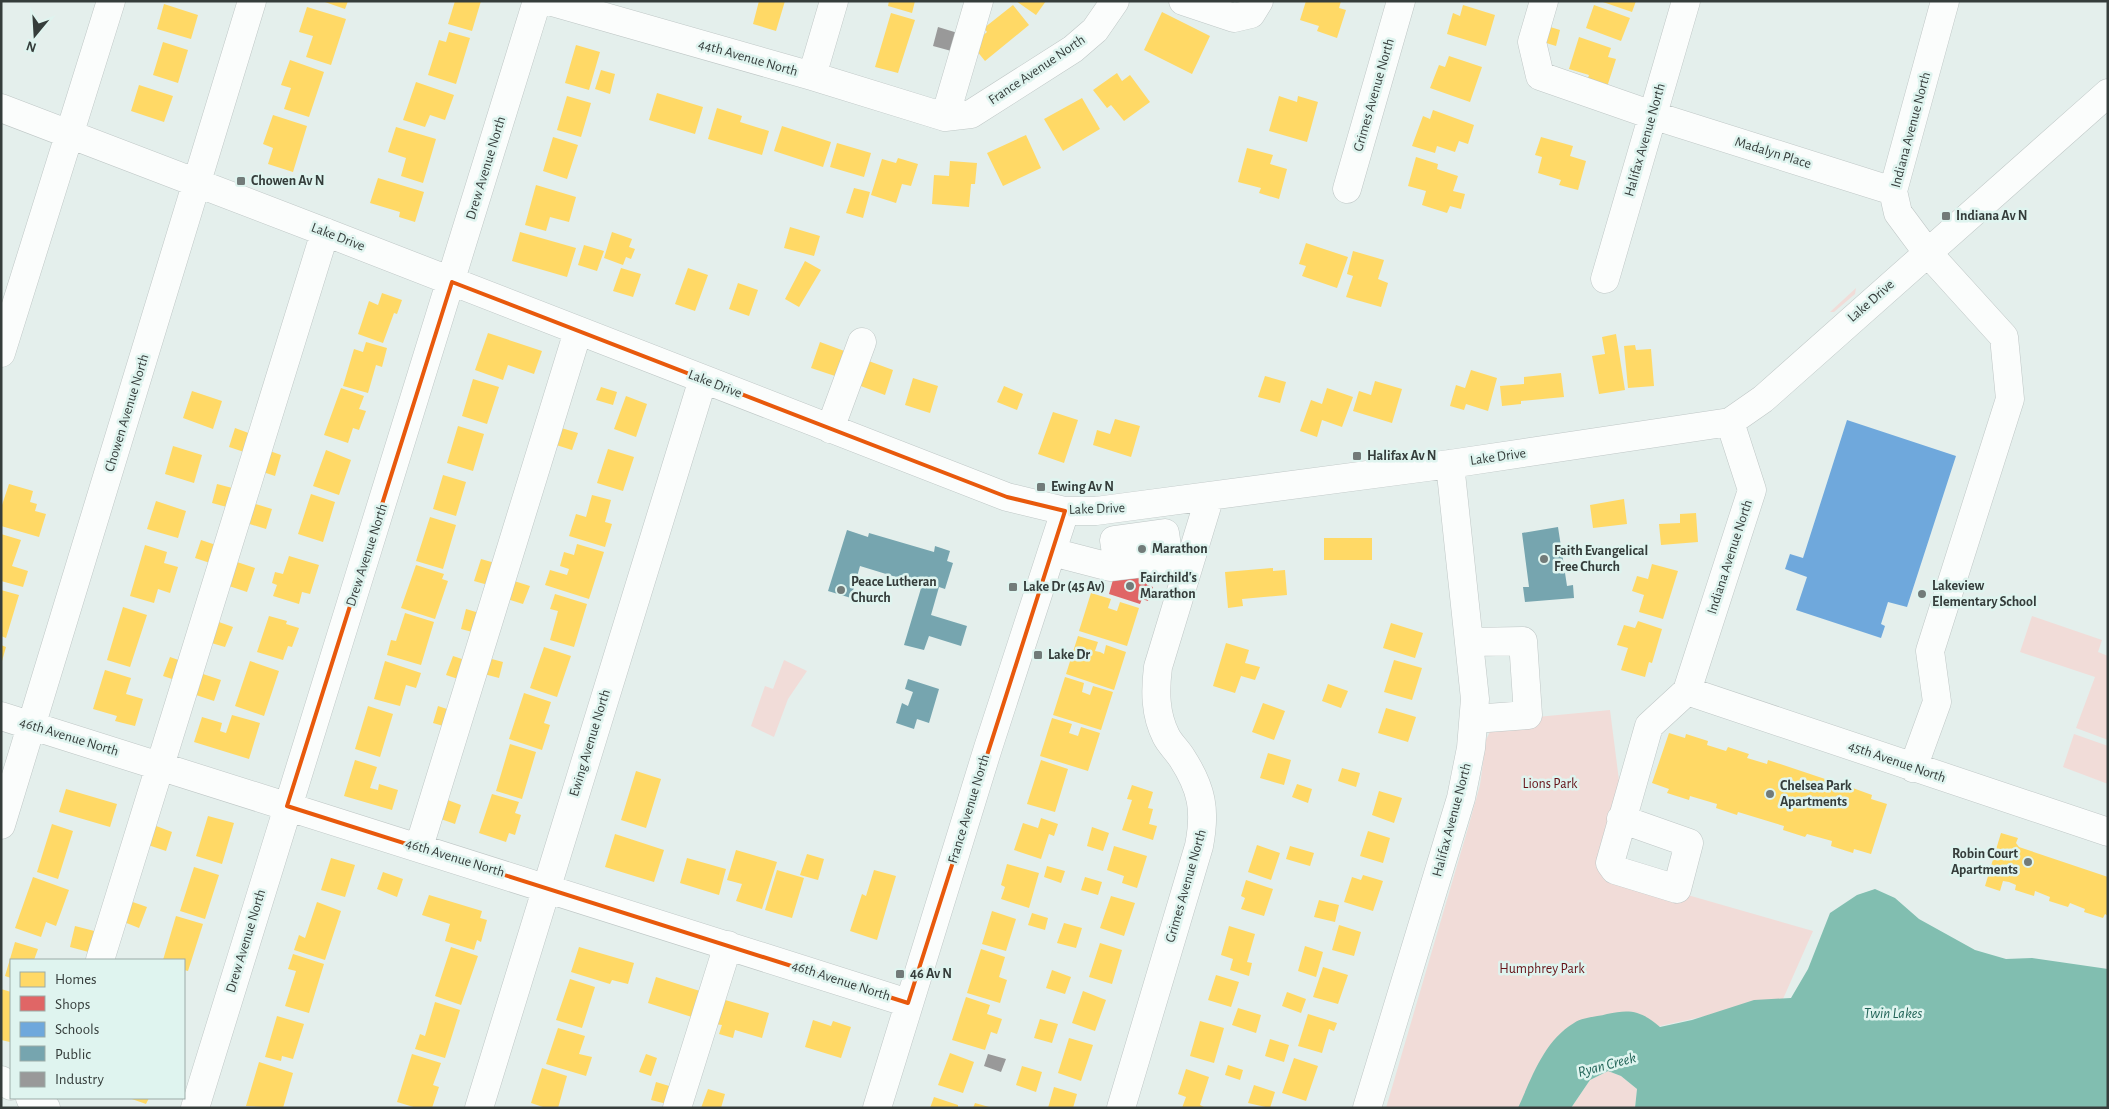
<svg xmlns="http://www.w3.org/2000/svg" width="2109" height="1109" font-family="'Alegreya Sans',sans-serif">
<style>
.green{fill:#f1dcd8}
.water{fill:#81beb0}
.homes{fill:#ffd966}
.shops{fill:#e06666}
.schools{fill:#6fa8dc}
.public{fill:#76a5af}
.industry{fill:#999}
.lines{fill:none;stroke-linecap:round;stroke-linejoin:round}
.minor-casing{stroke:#bfc7c6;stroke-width:29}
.minor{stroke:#fbfdfc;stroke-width:28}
.marked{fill:none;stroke:#e8590c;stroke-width:4;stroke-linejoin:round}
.poi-dot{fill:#727b79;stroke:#dff4ef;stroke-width:2}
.labels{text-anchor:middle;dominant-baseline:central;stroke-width:5;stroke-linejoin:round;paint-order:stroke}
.street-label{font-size:14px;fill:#353d3b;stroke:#dff4ef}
.poi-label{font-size:14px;font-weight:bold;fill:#353d3b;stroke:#dff4ef;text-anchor:start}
.park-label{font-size:14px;fill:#651217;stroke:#dff4ef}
.water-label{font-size:15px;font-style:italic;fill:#216357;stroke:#dff4ef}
</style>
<rect width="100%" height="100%" fill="#e4efec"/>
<!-- green -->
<path class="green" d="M1856,288L1855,294L1834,312H1830Z
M2032,616L2102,640L2098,652L2108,656V740L2076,728L2095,677L2020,652Z
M784,660L807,671L788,699L774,737L751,726L765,686L773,689Z
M1610,710L1620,788L1597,869L1813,931L1783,999L1651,1028L1534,1108H1386L1468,828L1480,785L1486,740L1495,721Z
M2074,734L2108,746V784L2063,767Z
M1608,1071L1621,1076L1637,1089L1635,1108H1571L1590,1080Z"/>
<!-- water -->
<path class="water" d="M1875,889L1895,898L1919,919L1975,950L2006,959L2032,958L2108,969V1108H1635L1637,1089L1621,1076L1608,1071L1590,1080L1571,1108H1518C1532,1077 1544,1041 1574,1023C1582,1017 1597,1017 1607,1014C1631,1009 1641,1011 1660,1027L1692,1020L1754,1000L1791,998L1808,969L1830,913L1857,895Z"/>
<!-- homes -->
<path class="homes" d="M322,1H348L345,9Z
M455,1H481L472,31L448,24Z
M759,1H785L776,31L753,24Z
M889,1H915L912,13L888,6Z
M1016,1H1046L1036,15Z
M1306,1H1341L1339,8L1346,10L1337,38L1317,31L1319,26L1300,20Z
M1600,1H1636L1632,12Z
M164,4L198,15L191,39L157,29Z
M1013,5L1029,25L985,61L972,45L987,32L984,28Z
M1463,5L1495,15L1486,46L1447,34L1453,13L1460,16Z
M1594,5L1630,18L1621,41L1586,28Z
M307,7L346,19L331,65L306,57L313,36L299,32Z
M1162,12L1210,36L1192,74L1144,50Z
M891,13L915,20L898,73L875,67Z
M1547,26L1560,30L1556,46L1543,42Z
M449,32L470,38L456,84L428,75L439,40L446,42Z
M1579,37L1611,48L1608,57L1616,59L1607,87L1587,81L1589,75L1569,69Z
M163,42L188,50L178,83L153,75Z
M576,45L600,52L589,90L565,83Z
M1449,56L1482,67L1470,102L1430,88L1439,65L1445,67Z
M290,60L324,72L309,117L284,109L291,88L281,85Z
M601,70L615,74L610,94L595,89Z
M1117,73L1122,81L1130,75L1150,102L1124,121L1111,105L1107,108L1093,90Z
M416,82L454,95L445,120L430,115L425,127L403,120Z
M139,85L173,96L164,122L131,111Z
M657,93L703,107L695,134L649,120Z
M567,96L591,103L581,137L557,130Z
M1279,96L1297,102L1298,96L1318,102L1307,142L1269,131Z
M1082,98L1100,129L1063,151L1044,119Z
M717,108L742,116L740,122L769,131L762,155L708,139Z
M1433,110L1474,125L1468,144L1459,141L1455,152L1437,146L1435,153L1412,146L1423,116L1430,119Z
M273,115L307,126L293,172L268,164L273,148L263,144Z
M782,126L831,142L823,167L774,151Z
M396,127L436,139L423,183L401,176L406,158L388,152Z
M1026,135L1041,168L1003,186L987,153Z
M553,137L578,145L567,179L543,171Z
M1541,137L1573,146L1570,156L1586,161L1578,190L1559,185L1561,180L1538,173L1542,157L1535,155Z
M837,143L871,153L864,177L830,167Z
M1247,148L1273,155L1270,164L1287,169L1279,199L1259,193L1261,188L1238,182Z
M1416,157L1438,164L1437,169L1458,176L1453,191L1465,194L1461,209L1450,206L1447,213L1422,205L1426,191L1408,186Z
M898,158L918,164L911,186L902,184L896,203L871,195L882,159L896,163Z
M950,161L977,163L975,184H971L969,207L932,204L934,175L949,176Z
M378,178L424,192L415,222L399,217L400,212L370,203Z
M536,185L576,197L569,222L550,217L546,231L525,225Z
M854,188L870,192L863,218L846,213Z
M790,227L820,236L814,256L784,248Z
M520,232L576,248L567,277L512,261Z
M612,232L632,239L629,247L635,249L631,259L626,257L623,265L604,258Z
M1306,243L1348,257L1337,288L1302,276L1306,266L1299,264Z
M584,245L604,251L597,271L578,265Z
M1353,251L1384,260L1378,279L1388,283L1381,307L1346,297L1353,276L1347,274Z
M805,261L821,270L799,307L785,299Z
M621,268L641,274L633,297L613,291Z
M688,268L708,275L695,311L675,304Z
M738,283L758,290L749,316L729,309Z
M382,293L402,300L397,314L394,313L383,343L358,334L369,301L378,305Z
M488,333L542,351L534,374L508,365L503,380L475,370Z
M1616,334L1625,390L1599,394L1592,356L1605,354L1602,337Z
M366,342L387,348L382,367L376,365L368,393L343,386L354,349L363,352Z
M820,342L847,352L838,377L811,368Z
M1635,345L1636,350L1651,349L1654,386L1628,388L1624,346Z
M866,360L893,370L885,395L858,385Z
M1471,370L1497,378L1488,411L1466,404L1464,410L1450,406L1456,385L1465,388Z
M1561,373L1564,397L1521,401V404L1502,406L1500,386L1524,384V377Z
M1265,376L1286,382L1280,403L1258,397Z
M913,378L938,386L930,413L905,405Z
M473,379L499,387L487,424L462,416Z
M1375,381L1402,389L1392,423L1353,411L1359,391L1371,395Z
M1004,386L1023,394L1017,410L997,402Z
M601,387L617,392L613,405L596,400Z
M341,388L364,396L359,409L366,411L359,430L353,428L348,443L324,435Z
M1327,388L1353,397L1342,427L1322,420L1317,437L1300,431L1311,400L1322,404Z
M192,391L222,401L213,429L183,418Z
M626,396L647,404L636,437L614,429Z
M1053,412L1078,420L1064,463L1038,454Z
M1115,419L1140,426L1131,457L1093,445L1097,430L1110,434Z
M458,426L484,434L473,471L447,463Z
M558,427L578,433L572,450L553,444Z
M235,428L257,436L250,454L229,447Z
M173,446L202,455L194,483L165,474Z
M608,449L634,457L623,491L597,483Z
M267,450L281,455L275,476L260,471Z
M326,450L351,460L339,495L313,486Z
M443,475L466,482L456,516L433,509Z
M9,484L33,491L30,502L37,504L35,511L46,514L39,537L1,526V508Z
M217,484L240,490L234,509L212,503Z
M311,494L335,502L323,542L298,534Z
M592,495L611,500L605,522L612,524L605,547L569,536L576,514L586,517Z
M1624,499L1627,524L1593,528L1590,505Z
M156,501L186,511L178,538L147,529Z
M249,502L272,509L266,529L243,522Z
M1696,513L1698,542L1661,545L1659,524L1680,523V514Z
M430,517L456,525L443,569L416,561Z
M1,534L21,540L12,566L28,571L23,587L1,581Z
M1324,538H1372V560H1324Z
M201,540L222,547L216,565L195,558Z
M577,544L604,552L589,599L545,585L550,570L567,575L569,569L560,566L564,552L574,555Z
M145,545L167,552L164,563L178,567L170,593L158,589L154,603L130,596Z
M289,556L319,565L310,594L302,592L299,604L273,596L277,585L272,583L275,572L283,574Z
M481,559L502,565L495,587L474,581Z
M234,561L255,568L247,592L226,585Z
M1652,564L1678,571L1663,619L1639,612L1644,595L1632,591L1637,576L1648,579Z
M416,565L444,574L442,579L448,581L435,619L401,608Z
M1273,568V571L1285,570L1287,595L1242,599L1243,606L1228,608L1225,572Z
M511,580L530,586L523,604L504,598Z
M1,590L19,595L6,638L1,636Z
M1091,593L1111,599L1108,608L1117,611L1120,602L1139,608L1127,646L1079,631Z
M555,594L587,604L574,647L550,640L558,611L550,609Z
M123,607L147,615L130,667L107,660Z
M466,609L486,615L480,634L461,629Z
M405,613L434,622L421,665L387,655L391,640L396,641Z
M269,616L287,621L286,624L299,628L292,647L288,646L283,660L257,652Z
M216,621L233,627L225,647L208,642Z
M1638,621L1662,629L1652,663L1649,662L1645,677L1621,670L1628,648L1617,645L1624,625L1635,628Z
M1391,623L1423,633L1415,658L1383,648Z
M1078,636L1098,642L1095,651L1100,652L1104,654L1106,645L1126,652L1114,690L1066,674Z
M1226,643L1249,650L1245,663L1260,667L1255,680L1241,676L1235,693L1213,686Z
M1,645L6,647L2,661H1Z
M544,647L571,656L557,697L530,688Z
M453,656L471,662L464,681L446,675Z
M170,657L187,663L181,682L163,676Z
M488,658L503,662L499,678L484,674Z
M1394,660L1422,668L1412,700L1384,692Z
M250,661L279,671L264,716L235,706Z
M385,661L421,673L416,688L406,685L400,706L374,699Z
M105,670L131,678L126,694L143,699L135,726L115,721L117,716L93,709Z
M200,673L221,680L214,701L193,694Z
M1065,677L1084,683L1082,692L1090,695L1093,686L1113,692L1101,730L1053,715Z
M1328,684L1348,691L1341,708L1322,701Z
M524,693L551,702L544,723L550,725L542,750L509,739Z
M1263,703L1285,711L1274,740L1252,732Z
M368,706L393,714L380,757L355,749Z
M438,706L456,712L450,728L433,723Z
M1386,708L1416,717L1408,742L1378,733Z
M232,715L260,723L249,759L194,742L202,717L222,723L220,731L226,733Z
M1052,718L1072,724L1069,733L1078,736L1081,727L1100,733L1088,771L1040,756Z
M1669,733L1685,738L1686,734L1708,741L1707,745L1726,751L1728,747L1749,754L1747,758L1767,764L1768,760L1831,781L1830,785L1849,791L1850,787L1872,795L1871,799L1887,804L1871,854L1854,849L1853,853L1831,846L1832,841L1807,834L1805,837L1783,830L1784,826L1738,812L1737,815L1716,808L1717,804L1690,796L1689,800L1667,793L1669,789L1652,783Z
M510,744L536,752L522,799L496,791Z
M1268,753L1291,760L1284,785L1260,778Z
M355,760L377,767L370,788L378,790L379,784L398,790L392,810L344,796Z
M1041,760L1068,769L1055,812L1027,804Z
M1342,768L1360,773L1356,787L1338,781Z
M636,771L661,779L646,828L621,820Z
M1297,784L1312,789L1308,803L1292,797Z
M1132,785L1153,792L1148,808L1153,809L1149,824L1157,826L1153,840L1122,830L1132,800L1127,799Z
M66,789L117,804L110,827L59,812Z
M1379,791L1402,798L1394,823L1372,815Z
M492,794L519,802L515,813L521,815L515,835L509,833L506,842L479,833Z
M445,799L461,805L455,824L438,818Z
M208,816L234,823L222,864L196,856Z
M1041,818L1058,824L1054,836L1049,834L1041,859L1014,850L1023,823L1038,828Z
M52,824L73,831L58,879L37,872Z
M151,824L172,832L166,851L145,844Z
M1092,827L1109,833L1103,851L1087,846Z
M1368,831L1390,838L1383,863L1360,856Z
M2001,833L2018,838L2016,843L2019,847L2108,877V916L2105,914L2103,918L2084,912L2085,909L2070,903L2068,907L2049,901L2050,897L2035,891L2034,896L2015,890L2016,885L2009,882L2003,881L2000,891L1985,886Z
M615,834L664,850L654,882L605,867Z
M1257,845L1280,853L1271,880L1248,872Z
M1114,846L1147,856L1137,888L1122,883L1124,876L1107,870Z
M1290,846L1314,853L1310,866L1286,859Z
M736,850L777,862L762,909L736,901L742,884L727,880Z
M807,854L824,859L818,880L800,875Z
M331,858L355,865L345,897L321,890Z
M687,858L726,869L719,895L680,883Z
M1007,864L1039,873L1029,908L1001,899L1005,887L1001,885Z
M1047,866L1065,871L1061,883L1044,877Z
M194,867L219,875L205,919L180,911Z
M777,870L804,878L792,918L765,910Z
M874,870L896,876L877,940L850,931L862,894L866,896Z
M383,872L403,879L397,897L377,889Z
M1363,875L1383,881L1373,911L1344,902L1352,877L1361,880Z
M33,877L69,890L56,926L46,922L41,937L15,928Z
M1085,877L1102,882L1098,895L1081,890Z
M1246,880L1273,889L1264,916L1241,909L1245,898L1241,896Z
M429,895L482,911L480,918L487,920L481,942L477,940L474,950L445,941L450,924L422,915Z
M1111,896L1135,903L1124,936L1100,928Z
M127,900L147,907L139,928L119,920Z
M1319,900L1339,905L1335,922L1314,917Z
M317,902L341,911L325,960L294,950L299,935L305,938Z
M992,911L1016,919L1006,951L982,944Z
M1032,913L1048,918L1045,930L1028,925Z
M176,916L203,924L188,971L184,970V960H163Z
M1064,923L1082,928L1076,948L1057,943Z
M1339,925L1361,932L1354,956L1332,950Z
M75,926L102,933L96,954L70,947Z
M1229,926L1255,934L1247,962L1252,963L1249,976L1230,970L1233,959L1221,955Z
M15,942L38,949L34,960H11V978L5,976Z
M1100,943L1122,950L1112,984L1089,977Z
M1305,946L1323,952L1316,977L1298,971Z
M451,947L478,956L461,1005L435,996Z
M579,947L634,963L628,984L612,980L610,984L571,972Z
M981,949L1005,957L999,977L1007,980L1000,1003L967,993Z
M293,954L324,964L309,1013L285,1006L296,971L288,969Z
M1323,967L1348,975L1338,1004L1313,997Z
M1052,970L1071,977L1065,994L1046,988Z
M1216,975L1239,982L1231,1007L1208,1000Z
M656,977L703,992L695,1018L648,1003Z
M570,979L595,987L582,1028L556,1020Z
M1,989L11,992L10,1042L1,1040Z
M1083,991L1106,1000L1095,1031L1072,1023Z
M1287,992L1306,999L1301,1013L1282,1006Z
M966,997L990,1005L987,1014L1002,1019L997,1034L991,1032L985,1050L952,1040Z
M722,999L769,1013L762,1038L735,1030L733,1038L719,1034L722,1025L715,1024Z
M435,1002L460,1010L445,1058L415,1049L420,1034L425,1036Z
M1238,1008L1261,1015L1256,1033L1232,1025Z
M1308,1014L1337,1023L1334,1031L1329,1029L1322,1053L1298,1046Z
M277,1016L304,1024L293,1059L282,1056L281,1061L265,1057Z
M1040,1019L1058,1024L1052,1043L1034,1038Z
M813,1020L831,1026L833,1021L851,1027L841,1058L805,1047Z
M1200,1021L1224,1028L1214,1063L1190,1056Z
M558,1028L585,1036L579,1054L592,1057L586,1076L546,1064Z
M1069,1038L1093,1045L1081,1081L1058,1073Z
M1270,1039L1289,1045L1284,1062L1265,1056Z
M950,1053L974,1062L963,1093L938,1085Z
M412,1054L441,1063L433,1085L439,1087L432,1108H417L397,1102Z
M646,1054L657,1058L651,1076L639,1072Z
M1294,1058L1318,1066L1306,1101L1282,1093Z
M259,1062L293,1073L283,1108L246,1106Z
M1228,1065L1243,1070L1240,1080L1225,1075Z
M1022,1066L1042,1072L1036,1092L1016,1085Z
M542,1068L567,1076L558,1108H546L531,1103Z
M1186,1069L1209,1077L1200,1105L1206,1108H1182L1186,1097L1178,1094Z
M656,1082L676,1088L671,1105L651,1100Z
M1254,1085L1275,1092L1270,1108L1248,1103Z
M1054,1087L1077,1094L1073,1108H1048Z
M708,1089L725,1094L721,1108H701Z
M934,1097L958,1105V1108H930Z
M129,1098H149L146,1104Z
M975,1103L989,1107V1108H973Z"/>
<!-- shops -->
<path class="shops" d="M1116,569L1148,580L1147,585L1153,587L1148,601L1142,599L1140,604L1109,594Z"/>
<!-- schools -->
<path class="schools" d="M1847,420L1956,456L1907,607L1888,602L1881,624L1885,626L1881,638L1796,610L1807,577L1785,569L1790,554L1803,558Z"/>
<!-- public -->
<path class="public" d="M1558,527L1567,586L1573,585L1574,598L1525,602L1523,587H1529L1522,533Z
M847,530L868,537L869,533L934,552L935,546L950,551L947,561L953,563L945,589L939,587L931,615L967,626L961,646L929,636L924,650L904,645L922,585L860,566L851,598L828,591Z
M908,679L939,689L929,723L917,719L914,729L896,723L902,703L908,706L913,692L905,689Z"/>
<!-- industry -->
<path class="industry" d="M938,27L961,34L955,52L933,46Z
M988,1054L1006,1059L1001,1072L984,1066Z"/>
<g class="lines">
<!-- minor casing -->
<g class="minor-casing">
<path id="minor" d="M549,1L812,76L945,117L971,114L1073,49L1095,30L1115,1
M1183,1L1234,18L1251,14L1259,1
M1544,1L1532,42L1540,76L1652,115L1893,191
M812,76L834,1
M1,108L325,232L1007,497L1065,511H1096L1450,464L1730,422L1763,399L2108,93
M945,117L979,1
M1347,189L1401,1
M1605,279L1686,1
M1,353L111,1
M830,429L862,342
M1052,552L1110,567L1118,566L1169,560L1165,533L1114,540L1118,566
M1470,642L1523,641L1528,715L1474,719
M1687,691L2108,832
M1687,691L1752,490L1730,422
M1,716L908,1003
M1913,768L1937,702L1930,651L2010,399L2004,337L1927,252L1898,213L1893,191L1945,1
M1621,819L1689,843L1677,889L1615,870L1610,863L1649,726L1687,691
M1,825L252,1
M419,847L578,331
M100,960L325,232
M1,1080L11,1086
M30,1098L46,1108
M195,1108C308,739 424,370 537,1
M479,1108L703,379
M677,1108L728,945
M877,1108L988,748L1065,511
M1121,1108L1199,846C1206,810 1202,789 1182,758C1177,750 1170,744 1166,736C1155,714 1155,691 1158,667L1210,496
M1367,1108L1461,798L1471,748L1475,699L1450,464"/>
</g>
<!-- minor -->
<use href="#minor" class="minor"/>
</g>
<!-- marked area -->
<path class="marked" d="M452,282L1007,497L1065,511L908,1003L287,806Z"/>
<!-- markers -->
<g class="poi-dot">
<rect x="236" y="176" width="10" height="10" rx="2.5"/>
<rect x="1941" y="211" width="10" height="10" rx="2.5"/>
<rect x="1352" y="451" width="10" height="10" rx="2.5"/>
<rect x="1036" y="482" width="10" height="10" rx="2.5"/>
<circle cx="1142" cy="549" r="5"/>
<circle cx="1544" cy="559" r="5"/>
<circle cx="1130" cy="586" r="5"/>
<rect x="1008" y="582" width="10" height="10" rx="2.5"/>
<circle cx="841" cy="590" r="5"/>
<circle cx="1922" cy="594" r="5"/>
<rect x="1033" y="650" width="10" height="10" rx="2.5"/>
<circle cx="1770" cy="794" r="5"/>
<circle cx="2028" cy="862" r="5"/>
<rect x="895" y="969" width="10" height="10" rx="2.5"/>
</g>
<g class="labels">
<!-- street labels -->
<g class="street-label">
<text transform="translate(748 58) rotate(16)">44th Avenue North</text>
<text transform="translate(1037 70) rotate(-34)">France Avenue North</text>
<text transform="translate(1374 95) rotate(-74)">Grimes Avenue North</text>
<text transform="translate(1911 130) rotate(-75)">Indiana Avenue North</text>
<text transform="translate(1645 140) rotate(-74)">Halifax Avenue North</text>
<text transform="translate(1773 153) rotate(17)">Madalyn Place</text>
<text transform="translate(486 168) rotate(-73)">Drew Avenue North</text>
<text transform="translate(338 237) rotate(21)">Lake Drive</text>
<text transform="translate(1871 301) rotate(-41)">Lake Drive</text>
<text transform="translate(715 384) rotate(21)">Lake Drive</text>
<text transform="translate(127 413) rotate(-73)">Chowen Avenue North</text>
<text transform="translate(1498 457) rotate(-8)">Lake Drive</text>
<text transform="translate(1097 509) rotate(-2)">Lake Drive</text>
<text transform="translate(367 555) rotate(-72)">Drew Avenue North</text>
<text transform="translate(1730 557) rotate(-72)">Indiana Avenue North</text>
<text transform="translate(69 737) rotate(17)">46th Avenue North</text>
<text transform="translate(590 743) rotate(-73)">Ewing Avenue North</text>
<text transform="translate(1897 762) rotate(19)">45th Avenue North</text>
<text transform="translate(969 809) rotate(-73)">France Avenue North</text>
<text transform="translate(1452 820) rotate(-75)">Halifax Avenue North</text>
<text transform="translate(455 858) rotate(17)">46th Avenue North</text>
<text transform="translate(1186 886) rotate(-74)">Grimes Avenue North</text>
<text transform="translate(246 941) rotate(-73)">Drew Avenue North</text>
<text transform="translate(841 981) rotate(18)">46th Avenue North</text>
</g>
<!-- poi labels -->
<g class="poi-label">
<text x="251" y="181">Chowen Av N</text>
<text x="1956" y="216">Indiana Av N</text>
<text x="1367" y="456">Halifax Av N</text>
<text x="1051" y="487">Ewing Av N</text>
<text x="1152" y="549">Marathon</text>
<text x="1554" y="551">Faith Evangelical<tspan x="1554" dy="16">Free Church</tspan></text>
<text x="1140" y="578">Fairchild's<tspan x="1140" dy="16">Marathon</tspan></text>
<text x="851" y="582">Peace Lutheran<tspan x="851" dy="16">Church</tspan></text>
<text x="1932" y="586">Lakeview<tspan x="1932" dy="16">Elementary School</tspan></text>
<text x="1023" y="587">Lake Dr (45 Av)</text>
<text x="1048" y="655">Lake Dr</text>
<text x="1780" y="786">Chelsea Park<tspan x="1780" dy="16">Apartments</tspan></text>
<text x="2018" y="854" text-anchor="end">Robin Court<tspan x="2018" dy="16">Apartments</tspan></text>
<text x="910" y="974">46 Av N</text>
</g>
<!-- park labels -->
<g class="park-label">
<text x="1550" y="784">Lions Park</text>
<text x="1542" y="969">Humphrey Park</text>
</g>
<!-- water labels -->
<g class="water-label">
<text x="1893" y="1013">Twin Lakes</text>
<text transform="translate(1607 1065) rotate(-15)">Ryan Creek</text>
</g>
</g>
<!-- border -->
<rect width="2109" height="1109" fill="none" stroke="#353d3b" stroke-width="5"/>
<!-- legend -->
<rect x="10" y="959" width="175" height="140" fill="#dff4ef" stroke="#9baba7"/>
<rect x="20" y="972" width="25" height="15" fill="#ffd966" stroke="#9baba7"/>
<text x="55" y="984" font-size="15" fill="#353d3b">Homes</text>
<rect x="20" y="996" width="25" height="15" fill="#e06666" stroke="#9baba7"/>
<text x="55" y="1009" font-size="15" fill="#353d3b">Shops</text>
<rect x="20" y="1022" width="25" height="15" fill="#6fa8dc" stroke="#9baba7"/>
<text x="55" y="1034" font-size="15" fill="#353d3b">Schools</text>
<rect x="20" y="1046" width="25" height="15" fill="#76a5af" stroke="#9baba7"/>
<text x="55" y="1059" font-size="15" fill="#353d3b">Public</text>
<rect x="20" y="1072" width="25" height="15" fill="#999999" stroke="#9baba7"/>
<text x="55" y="1084" font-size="15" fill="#353d3b">Industry</text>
<!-- north arrow -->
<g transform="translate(35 35) rotate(198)" stroke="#dff4ef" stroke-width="4" paint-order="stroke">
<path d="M0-4L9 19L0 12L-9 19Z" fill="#353d3b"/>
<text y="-8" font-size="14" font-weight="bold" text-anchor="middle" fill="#353d3b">N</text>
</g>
</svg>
